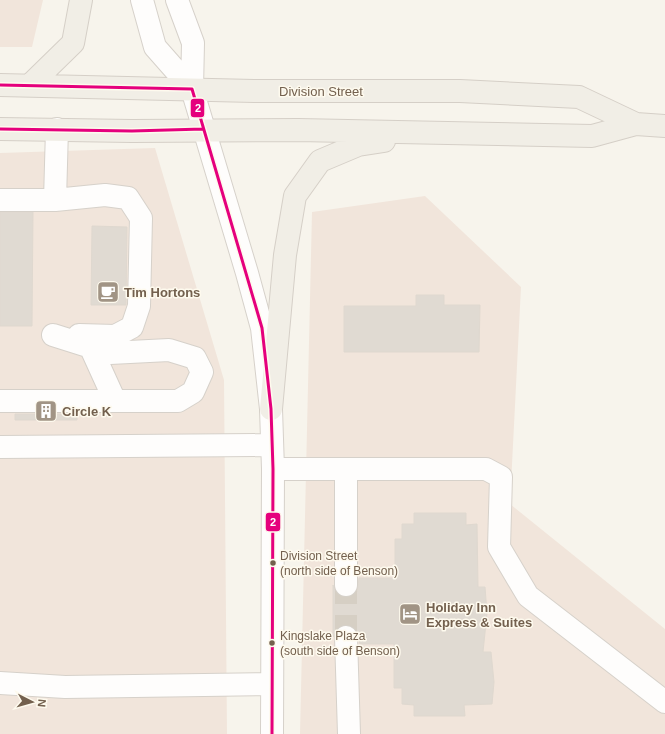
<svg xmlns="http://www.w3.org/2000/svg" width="665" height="734" font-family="Arial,sans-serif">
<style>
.commercial{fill:#f1e5db}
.building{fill:#e0dad2;stroke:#dfd8cf}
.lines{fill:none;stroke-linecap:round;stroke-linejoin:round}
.minor-tunnel{stroke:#d6cfc4;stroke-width:22;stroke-dasharray:22 11;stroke-linecap:butt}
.minor-casing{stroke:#d6d1ca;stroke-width:24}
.major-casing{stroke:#d5cfc7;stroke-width:24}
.minor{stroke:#fefdfc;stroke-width:22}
.major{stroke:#f1eee6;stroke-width:22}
.bus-1-casing{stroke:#fefaee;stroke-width:6}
.bus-1{stroke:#e5007d;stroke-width:3}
.bus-dot{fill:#73604e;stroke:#fefaee;stroke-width:1.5}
.labels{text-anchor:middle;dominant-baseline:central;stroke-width:3;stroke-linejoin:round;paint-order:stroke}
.bus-label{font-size:12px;fill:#73604e;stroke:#fefaee;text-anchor:start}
.street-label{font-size:13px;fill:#73604e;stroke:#fefaee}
.poi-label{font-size:13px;font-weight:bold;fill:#73604e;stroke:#fefaee;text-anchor:start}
.line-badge{stroke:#fefaee;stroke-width:1.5}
.badge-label{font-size:11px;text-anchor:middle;font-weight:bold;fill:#fff}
</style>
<rect width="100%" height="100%" fill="#f7f4ec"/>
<!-- commercial -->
<path class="commercial" d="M0,0H43L32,47H0Z
M155,148L224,380L227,734H0V153Z
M425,196L521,287L510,504L665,629V734H300L312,212Z"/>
<!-- building -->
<path class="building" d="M0,212H33L32,326H0Z
M92,226L127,227L126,305H91Z
M416,295H444V305H480L479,352H344V306H416Z
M15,414H77V420H15Z
M414,513H466V525L477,524L478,587H485L487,613L483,652H491L494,682L492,704L464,705L465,716H414V705L402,704V688H394V644H360L356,630L352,626L346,625L339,627L333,637V585L339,596L346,597L352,596L357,592L359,578H395V539H402V524H414Z"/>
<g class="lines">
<!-- minor-tunnel -->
<path class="minor-tunnel" d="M346,637V585"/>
<!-- minor casing -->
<g class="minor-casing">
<path id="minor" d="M142,0L155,47L192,89
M177,0L193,43L192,89L247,273L262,328L271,409L273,469L272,734
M0,200H55L57,129
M55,200L105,195L128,198L141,218L139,306L132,327L115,336L79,335
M90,346L115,401
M0,401H178L193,392L202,372L195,358L169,350L110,353L53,335
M0,447L272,445
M273,469H486L501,477L499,547L528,596L665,702
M346,585V469
M346,637L349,734
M0,683L65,687L272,684"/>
</g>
<!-- major casing -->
<g class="major-casing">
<path id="major" d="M0,85L254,91H460L579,97L636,124L665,126
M30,85L73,43L81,0
M0,129L132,131L298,130L592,136L636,124
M271,409L285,255L295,196L320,161L358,145L384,141"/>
</g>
<!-- minor -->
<use href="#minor" class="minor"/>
<!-- major -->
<use href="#major" class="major"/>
<!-- bus-1 casing -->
<g class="bus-1-casing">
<path id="bus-1" d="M0,85L192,89L262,328L271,409L273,469L272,734
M0,129L132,131L203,129"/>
</g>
<!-- bus-1 -->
<use href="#bus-1" class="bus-1"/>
</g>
<!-- icons -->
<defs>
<g id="cafe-square" transform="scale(1.15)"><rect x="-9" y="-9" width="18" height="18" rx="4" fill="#a19485" stroke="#fefaee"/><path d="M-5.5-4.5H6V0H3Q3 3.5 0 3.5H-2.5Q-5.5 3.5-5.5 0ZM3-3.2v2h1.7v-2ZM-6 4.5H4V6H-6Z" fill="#fff"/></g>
<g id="building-square" transform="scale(1.15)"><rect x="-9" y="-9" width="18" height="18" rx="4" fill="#a19485" stroke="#fefaee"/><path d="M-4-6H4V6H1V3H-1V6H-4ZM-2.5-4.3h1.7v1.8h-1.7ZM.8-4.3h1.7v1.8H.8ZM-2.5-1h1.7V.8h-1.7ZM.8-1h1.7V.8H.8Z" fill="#fff"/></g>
<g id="hotel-square" transform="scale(1.15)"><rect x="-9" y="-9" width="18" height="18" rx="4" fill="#a19485" stroke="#fefaee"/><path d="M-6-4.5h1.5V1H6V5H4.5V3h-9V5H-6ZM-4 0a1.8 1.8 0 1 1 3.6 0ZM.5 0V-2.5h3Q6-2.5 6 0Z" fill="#fff"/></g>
</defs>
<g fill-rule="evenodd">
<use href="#cafe-square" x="108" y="292"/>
<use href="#building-square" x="46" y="411"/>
<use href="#hotel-square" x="410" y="614"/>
</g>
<!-- markers -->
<g class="bus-dot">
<circle cx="273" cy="563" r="3.5"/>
<circle cx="272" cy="643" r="3.5"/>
</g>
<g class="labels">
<!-- bus labels -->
<g class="bus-label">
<text x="280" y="556">Division Street<tspan x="280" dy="15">(north side of Benson)</tspan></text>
<text x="280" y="636">Kingslake Plaza<tspan x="280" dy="15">(south side of Benson)</tspan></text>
</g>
<!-- street labels -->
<g class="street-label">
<text x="321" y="91">Division Street</text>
</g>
<!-- poi labels -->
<g class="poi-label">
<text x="124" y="292">Tim Hortons</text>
<text x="62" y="411">Circle K</text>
<text x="426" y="607">Holiday Inn<tspan x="426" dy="15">Express &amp; Suites</tspan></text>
</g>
</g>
<g class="line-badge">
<rect x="190" y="98" width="15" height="20" rx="4" fill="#e5007d"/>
<rect x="265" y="512" width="16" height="20" rx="4" fill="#e5007d"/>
</g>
<g class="badge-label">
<text x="198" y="112">2</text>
<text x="273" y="526">2</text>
</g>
<!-- north arrow -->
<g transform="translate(32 702) rotate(96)" stroke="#fefaee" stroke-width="3" paint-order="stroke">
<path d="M0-3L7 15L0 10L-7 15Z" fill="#73604e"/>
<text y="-6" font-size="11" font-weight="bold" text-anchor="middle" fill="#73604e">N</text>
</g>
</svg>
